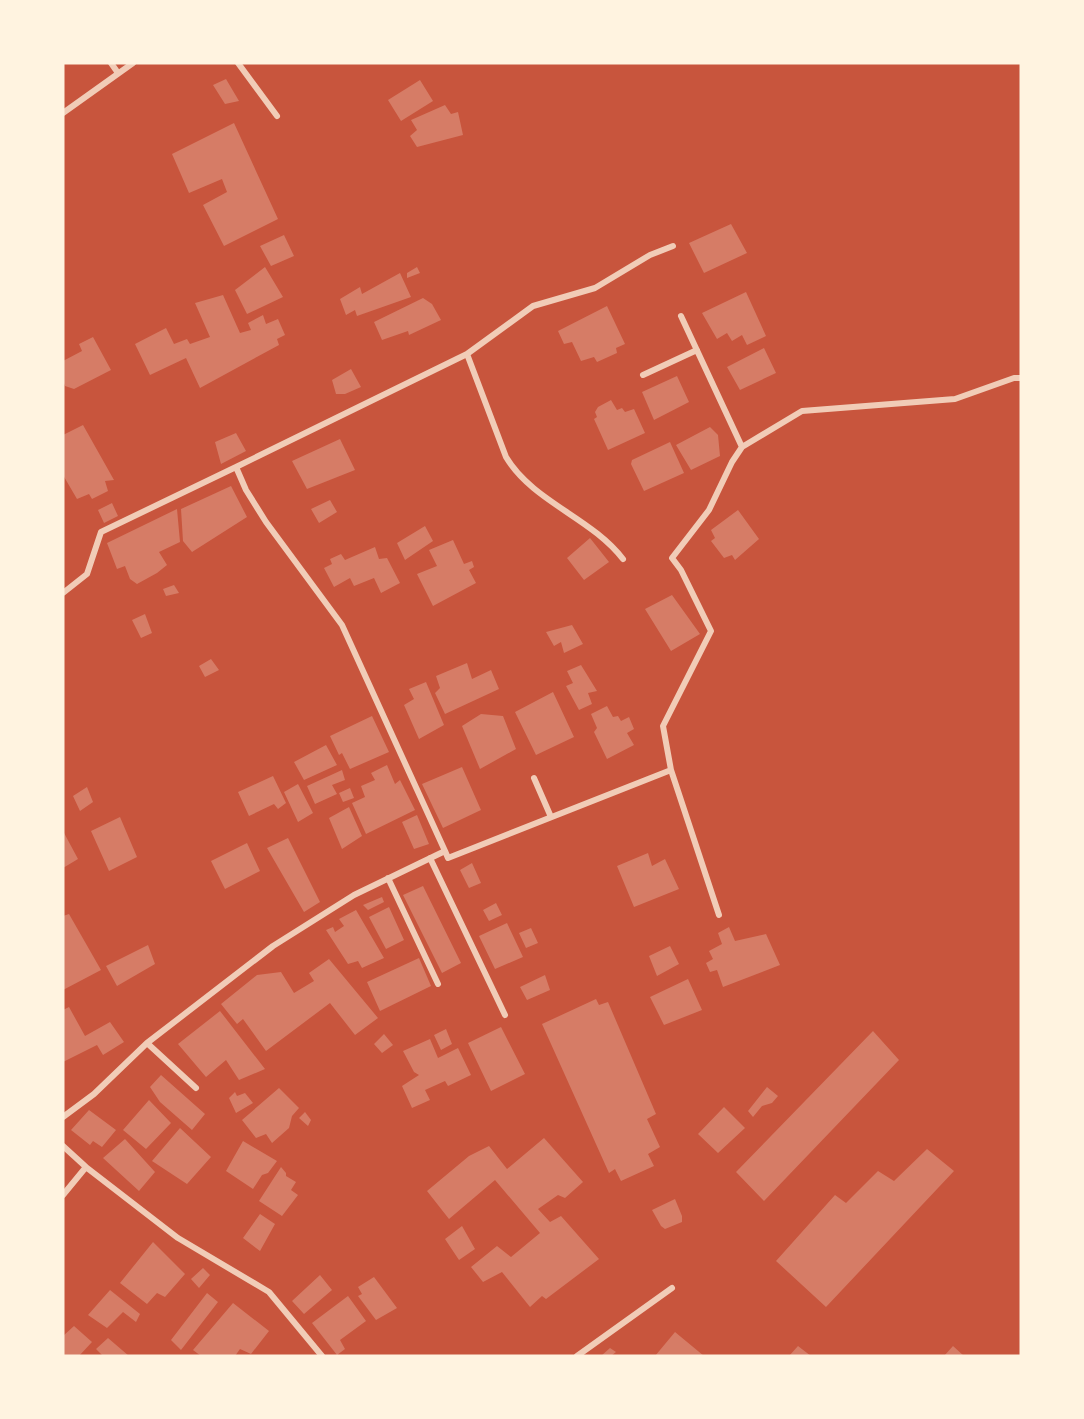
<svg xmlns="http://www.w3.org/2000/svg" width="1084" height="1419" font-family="Barlow,sans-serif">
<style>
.building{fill:#d67c66}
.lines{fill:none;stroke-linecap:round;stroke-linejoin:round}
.minor{stroke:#f1ccb7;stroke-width:6}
</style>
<rect width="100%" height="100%" fill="#c8553d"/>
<!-- building -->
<path class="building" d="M226,79L239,101L225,104L213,85Z
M420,80L433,101L401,121L388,100Z
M445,105L451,114L458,112L463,135L417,147L410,136L417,130L411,120Z
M234,123L278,219L224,246L203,205L227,192L222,179L189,193L172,154Z
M731,224L747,253L704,273L689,243Z
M284,235L294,256L271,266L260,246Z
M265,267L283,297L247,314L235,290Z
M417,267L420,273L407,278V273Z
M400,273L411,297L357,316L355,310L346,315L340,299L360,287L362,294Z
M746,292L766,336L747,345L742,335L732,341L727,333L717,339L702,313Z
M223,295L240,333L251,330L248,323L263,315L266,324L278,319L285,335L277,339L279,345L200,388L186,358L150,375L135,344L166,328L174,344L187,339L190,344L210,337L195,303Z
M423,298L432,304L441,320L409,335L408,331L382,340L374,322Z
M607,306L625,344L616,348L617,353L597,362L594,357L581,361L572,342L564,344L558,331Z
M93,337L111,370L74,389L65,386L63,381V361L82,351L79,344Z
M764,348L776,373L740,390L727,367Z
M351,369L361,387L345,394H336L332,380Z
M677,376L689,402L654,420L642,392Z
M611,400L617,410L622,408L625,412L634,409L645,433L608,450L594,419L597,417L595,412L598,407Z
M83,425L114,480L105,481L108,491L92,499L89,494L77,499L63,475V435Z
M710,427L718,435L720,456L691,470L676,445Z
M236,433L246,451L221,464L215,442Z
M340,439L355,470L307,489L292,461Z
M670,442L684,473L644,491L631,464L632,460Z
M231,486L247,517L192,552L183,541L181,509Z
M330,500L337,512L319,523L311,509Z
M112,503L118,516L104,523L98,510Z
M177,509L180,542L159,552L167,565L157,573L137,584L130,579L125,566L117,569L107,543Z
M738,510L759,539L735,560L732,555L724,558L711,541L715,538L711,530Z
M425,526L433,541L405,560L397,543Z
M590,538L609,562L584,580L567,558Z
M453,540L464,564L472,561L474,567L469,570L476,583L433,606L417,574L437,566L429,550Z
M375,547L379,559L387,558L400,583L381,593L374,578L354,586L350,578L334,587L324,568L332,564L330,559L341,554L345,560Z
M174,585L179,593L166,596L163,589Z
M672,595L700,634L671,651L645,609Z
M145,614L152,633L141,638L132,620Z
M572,625L583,644L564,653L561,642L554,646L546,632Z
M211,659L219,670L205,677L199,666Z
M467,663L472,679L491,670L499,689L445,714L435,693L440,688L436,676Z
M581,665L597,691L588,693L592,704L579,710L566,686L573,683L567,671Z
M426,682L444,725L419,739L404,705L414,699L409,689Z
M553,692L574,737L536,755L515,712Z
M607,706L613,717L618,716L621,721L629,717L634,729L627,733L634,745L607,759L594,732L597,728L591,714Z
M481,714L503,716L516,749L480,769L462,726Z
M372,716L389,752L350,769L342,753L339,755L330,736Z
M326,745L337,765L304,780L294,762Z
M387,765L395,784L400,780L415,810L366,834L352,803L365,797L361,786L375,780L371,773Z
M462,767L481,810L443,828L422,784Z
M342,770L345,780L332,785L337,794L315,804L307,786Z
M273,776L286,803L278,809L274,804L249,816L238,792Z
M298,784L313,813L298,822L284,792Z
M87,787L93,802L80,811L73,796Z
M350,788L354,798L343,802L339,793Z
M349,807L362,836L342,849L329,818Z
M417,815L429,844L414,849L402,822Z
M120,817L137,857L109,871L91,831Z
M63,831L78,859L63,868Z
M288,838L320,902L304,912L267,848Z
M247,843L260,871L225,889L211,861Z
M648,853L652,866L665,859L679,889L634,907L617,866Z
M472,863L481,883L469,888L460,870Z
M423,886L461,963L442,973L403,895Z
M382,897L384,902L368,910L363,905Z
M496,903L502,915L489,921L483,910Z
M389,907L404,940L386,949L369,917Z
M356,910L384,958L362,968L358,961L348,964L326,930L333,927L335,932L344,926L339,919Z
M69,914L101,970L63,990V916Z
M507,923L523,957L495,969L479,936Z
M729,927L735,941L766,934L780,965L723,987L717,970L710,972L706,963L713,959L709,951L722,944L718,933Z
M531,928L538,943L526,948L519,933Z
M148,945L155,964L117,986L106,966Z
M670,946L679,964L657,976L649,956Z
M419,958L431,986L380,1011L367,982Z
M329,959L378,1018L355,1035L330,1003L266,1051L243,1019L237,1024L221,1004L257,975L281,972L294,993L314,981L309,973Z
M545,975L550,990L527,1000L520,987Z
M688,979L702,1010L664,1025L650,997Z
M596,999L599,1005L608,1002L656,1114L647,1119L660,1147L648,1154L654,1166L621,1181L615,1169L609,1173L542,1024Z
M69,1007L85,1036L110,1022L124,1042L103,1055L97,1045L63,1062V1010Z
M220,1011L265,1069L239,1080L226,1060L206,1077L178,1044Z
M501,1027L525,1074L491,1091L468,1043Z
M446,1029L452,1044L441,1050L434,1035Z
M873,1031L899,1060L764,1201L736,1172Z
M384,1034L393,1045L382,1053L374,1044Z
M430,1039L438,1058L458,1048L471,1075L448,1086L445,1081L425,1090L430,1100L412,1108L402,1086L419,1075L414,1072L403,1051Z
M161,1075L205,1114L192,1130L160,1102L150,1087Z
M767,1087L778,1096L772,1103L762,1106L753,1117L748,1111Z
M279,1088L299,1108L292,1116L289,1128L272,1143L266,1134L256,1138L242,1120Z
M235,1092L237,1096L245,1093L253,1103L236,1113L229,1098Z
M149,1100L171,1123L146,1149L123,1130Z
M724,1107L745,1128L718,1153L698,1134Z
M89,1110L116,1130L102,1147L93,1141L90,1145L71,1130Z
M305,1112L311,1120L308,1126L299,1118Z
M180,1128L211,1157L187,1184L152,1161Z
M544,1138L583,1182L565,1198L558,1195L538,1209L550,1222L561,1216L599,1259L546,1299L542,1296L530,1307L502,1272L483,1282L471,1267L497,1246L511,1257L540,1233L495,1180L449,1219L427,1191L469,1156L489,1146L507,1169Z
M125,1139L155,1172L139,1191L103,1158Z
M243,1141L277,1161L268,1173L262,1175L253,1189L226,1171Z
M927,1149L954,1171L826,1307L776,1261L835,1195L846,1203L878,1171L894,1181Z
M281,1167L286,1173V1176L296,1182L291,1190L298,1195L282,1216L259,1201Z
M675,1199L682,1216V1222L665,1229L661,1226L652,1210Z
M260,1214L275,1224L260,1251L243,1238Z
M462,1226L475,1249L459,1260L445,1239Z
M153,1242L185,1274L165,1297L157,1293L147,1304L120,1283Z
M203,1268L210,1275L199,1288L191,1279Z
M320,1275L332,1290L304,1314L292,1301Z
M374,1277L397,1308L376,1320L358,1296L362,1294L358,1287Z
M110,1290L140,1314L136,1322L123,1312L107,1328L88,1315Z
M207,1293L218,1302L181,1350L171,1340Z
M348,1296L366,1321L340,1340L345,1349L337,1355L312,1323Z
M233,1303L269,1331L251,1354L240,1349L235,1356H201L193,1350Z
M74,1326L92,1342L79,1356H63V1336Z
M675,1332L704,1356H655Z
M108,1338L129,1356H103L96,1349Z
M798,1346L811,1356H789Z
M953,1346L964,1356H944Z
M610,1348L616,1352L611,1356H601Z"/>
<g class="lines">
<!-- minor -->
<path class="minor" d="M111,63L118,73
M238,63L277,116
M63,113L133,63
M681,316L742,447
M467,354L506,457C533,502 592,518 623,559
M643,375L697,350
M236,467L467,354L533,306L595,288L650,255L673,246
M63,593L87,574L101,532L236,467L246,490L266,522L342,625L445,851L354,895L273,946L147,1043L94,1094L63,1117
M534,778L551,817
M445,851L448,858L671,770
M430,858L505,1015
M388,878L438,984
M719,915L671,770L663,726L711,631L681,570L672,558L709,510L732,462L742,447L802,411L955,399L1014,378H1021
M147,1043L196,1088
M63,1146L86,1167L178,1238L269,1292L322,1356
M63,1195L86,1167
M577,1356L672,1288"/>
</g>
<!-- border -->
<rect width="1084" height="1419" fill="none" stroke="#fff3e0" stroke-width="129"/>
</svg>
